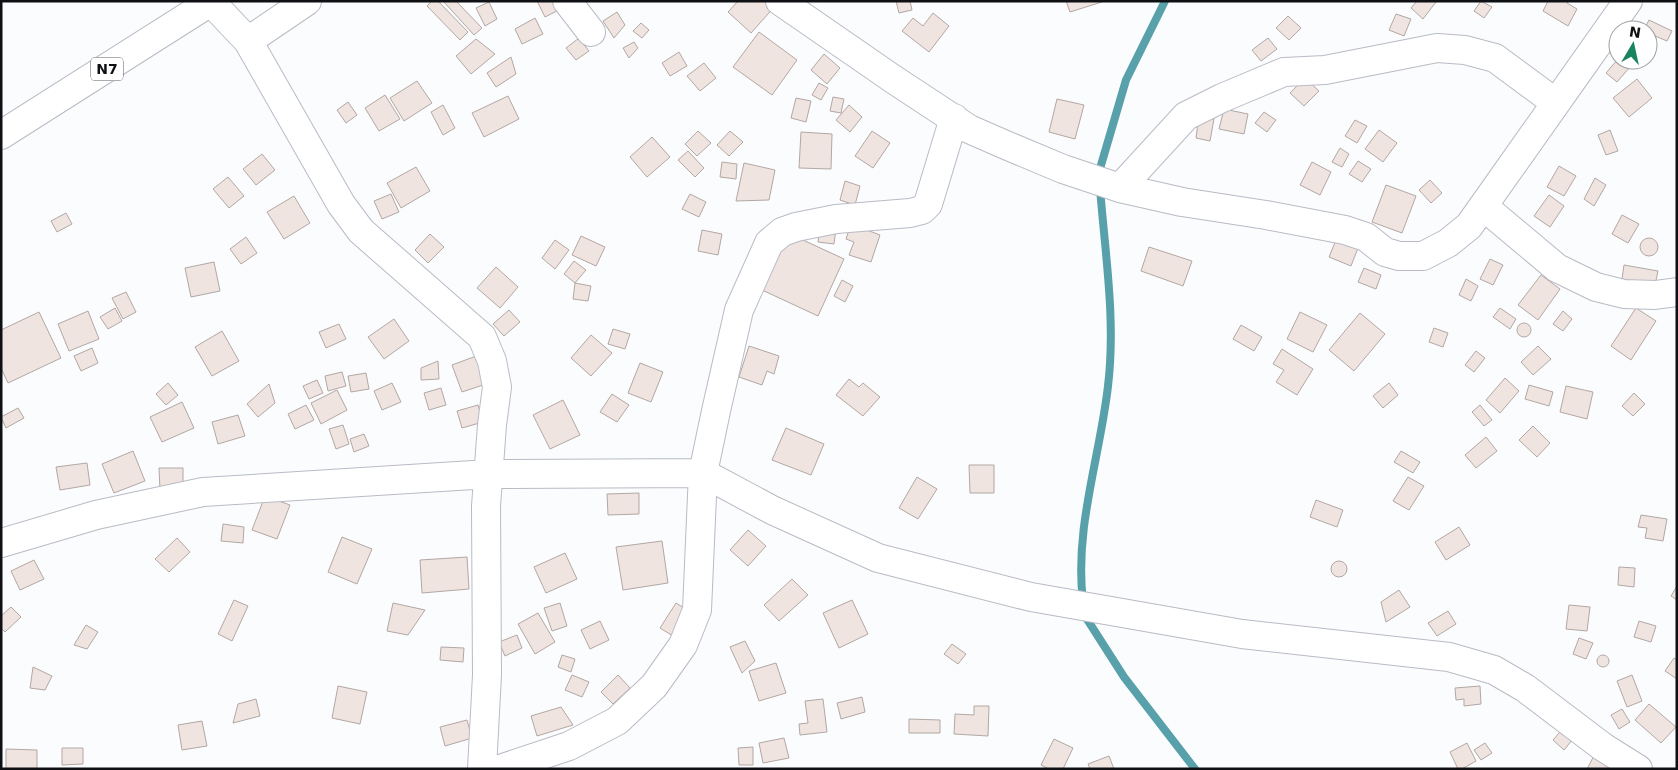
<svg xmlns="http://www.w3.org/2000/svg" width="1678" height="770" font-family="'DejaVu Sans',sans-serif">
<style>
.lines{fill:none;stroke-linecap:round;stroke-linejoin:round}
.stream{stroke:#58a0aa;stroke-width:8}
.building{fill:#f0e4e1;stroke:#b2a7a3}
.street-casing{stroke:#b9bbc5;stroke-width:30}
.highway-casing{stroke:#b9bbc5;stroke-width:30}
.street{stroke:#fff;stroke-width:28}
.highway{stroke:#fff;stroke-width:28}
.labels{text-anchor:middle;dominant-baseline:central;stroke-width:4;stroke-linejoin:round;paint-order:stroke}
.shield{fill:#fff;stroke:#57585a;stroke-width:1}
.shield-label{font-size:14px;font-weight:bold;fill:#0f1013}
</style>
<rect width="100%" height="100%" fill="#fbfcfe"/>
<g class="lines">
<!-- stream -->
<path class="stream" d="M1099,176V172L1126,80L1165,1
M1083,601C1074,529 1100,457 1108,386C1116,320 1105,253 1100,188
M1085,612V616L1124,677L1195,769"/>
</g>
<!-- building -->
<path class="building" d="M432,1H438L468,32L460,40L427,6Z
M443,1H456L482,28L474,35Z
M537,1H557L561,9L545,17Z
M738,1H771L776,5L751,33L728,12Z
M896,1H910L912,10L899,13Z
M1066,1H1105L1070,12Z
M1417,1H1435L1436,2L1423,19L1411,8Z
M1481,1L1492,7L1484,18L1474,11Z
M1548,1H1568L1567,3L1577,9L1568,26L1543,11Z
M489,2L497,19L485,26L476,8Z
M617,12L625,25L614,38L603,21Z
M933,13L949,26L929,52L902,31L913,18L923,26Z
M1396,14L1411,19L1404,36L1389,30Z
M1288,16L1301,28L1289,40L1276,28Z
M535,18L543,34L522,44L515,29Z
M1649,20L1672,31L1667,41L1648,33V30H1644Z
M641,23L649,30L642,38L633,31Z
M759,32L797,60L772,95L733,67Z
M579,38L589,51L576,60L566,48Z
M1268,38L1277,49L1261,61L1252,50Z
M476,39L495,54L471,74L456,56Z
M634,42L638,48L629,58L623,48Z
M679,52L687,66L670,76L662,63Z
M824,54L840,68L827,84L811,70Z
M511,57L516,74L496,87L487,73Z
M1618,59L1630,67L1617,82L1606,73Z
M704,63L716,78L700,91L687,76Z
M1305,78L1319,91L1304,106L1290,93Z
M1637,79L1652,98L1629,117L1613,98Z
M417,81L432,103L404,121L390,98Z
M819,83L828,88L821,100L812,95Z
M385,95L400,119L379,131L365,108Z
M508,96L519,119L484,137L472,113Z
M833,97L844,99L841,113L830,111Z
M796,98L811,101L806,122L791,118Z
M1057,99L1084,105L1075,139L1049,132Z
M348,102L357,115L346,123L337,110Z
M443,105L455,128L443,135L431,112Z
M849,105L862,117L850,132L836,120Z
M1224,109L1248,114L1244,134L1219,129Z
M1264,112L1276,120L1267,132L1255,123Z
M1199,116L1214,119L1210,141L1196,138Z
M1355,120L1367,126L1357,143L1345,136Z
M1379,130L1397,143L1383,162L1365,149Z
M1610,130L1618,151L1606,155L1598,135Z
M698,131L711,143L697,156L685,144Z
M730,131L743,142L729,156L717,145Z
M872,131L890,143L873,168L855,156Z
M801,132L832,134L831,169L799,168Z
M652,137L670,157L647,177L630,157Z
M1340,148L1349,154L1342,167L1332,162Z
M688,151L704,168L695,177L678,160Z
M262,154L275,170L256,185L243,169Z
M1358,161L1371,169L1362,182L1349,174Z
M722,162L737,164L736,179L720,177Z
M1312,162L1331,172L1320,195L1300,185Z
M744,163L775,170L769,200L736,201Z
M1559,166L1576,176L1564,196L1547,187Z
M416,167L430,191L401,208L387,183Z
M228,177L244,196L229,208L213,189Z
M1595,178L1606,185L1594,206L1584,199Z
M1430,180L1442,193L1431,203L1419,190Z
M845,181L860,186L855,205L840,200Z
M1386,185L1416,196L1402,233L1372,222Z
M391,194L399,212L382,219L374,201Z
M690,194L706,202L699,217L682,209Z
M1549,195L1564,206L1550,227L1534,216Z
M294,196L310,223L284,239L267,212Z
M66,213L72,224L57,232L51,221Z
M1622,215L1639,224L1628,243L1612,234Z
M851,224L880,235L871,262L849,255L854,242L846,239Z
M820,226L836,228L834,244L818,242Z
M702,230L722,234L718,255L698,251Z
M788,233L844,259L818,316L762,290Z
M430,234L444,247L428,263L415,250Z
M581,236L605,247L596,266L572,255Z
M246,237L257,253L241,264L230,249Z
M1640 247a9 9 0 1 1 18 0a9 9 0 1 1-18 0Z
M555,240L569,250L555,269L542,258Z
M1336,240L1358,248L1351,266L1329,257Z
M1149,247L1192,261L1183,286L1141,271Z
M1490,259L1503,265L1493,285L1480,279Z
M574,261L586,270L575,283L564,274Z
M214,262L220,291L191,297L185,268Z
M1624,265L1658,271L1655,285L1622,279Z
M496,267L518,287L500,308L477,288Z
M1364,268L1381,275L1376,289L1358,282Z
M1541,275L1560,289L1538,320L1518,305Z
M1466,279L1478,286L1471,301L1459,295Z
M842,280L853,286L845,302L834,296Z
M575,283L591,286L588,301L573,299Z
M126,292L136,312L123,319L112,298Z
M115,308L122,321L108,329L100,317Z
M1500,308L1516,319L1510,329L1493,317Z
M1636,308L1656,321L1631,360L1611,346Z
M509,310L520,322L504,336L493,324Z
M88,311L99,339L69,351L58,324Z
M1563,311L1572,319L1563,331L1553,324Z
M39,312L61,358L8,383L1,368V330Z
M1300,312L1327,325L1313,352L1287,339Z
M1360,313L1385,334L1354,371L1329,350Z
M394,319L409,341L384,359L368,337Z
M1517 330a7 7 0 1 1 14 0a7 7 0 1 1-14 0Z
M339,324L346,339L326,348L319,332Z
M1241,325L1262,337L1254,351L1233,339Z
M1434,328L1448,333L1443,347L1429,342Z
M613,329L630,334L625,349L608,344Z
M222,331L239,361L212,376L195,347Z
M591,335L612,353L591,376L571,358Z
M749,346L779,356L774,374L767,371L762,385L739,377Z
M1538,346L1551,359L1533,375L1521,362Z
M92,348L98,363L81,371L74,356Z
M1282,349L1313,369L1297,395L1276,382L1284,370L1273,364Z
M1476,351L1485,358L1474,372L1465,365Z
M479,355L489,383L462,392L452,365Z
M438,361L439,379L421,380V368Z
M640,363L663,372L651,402L628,393Z
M342,372L346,386L328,391L325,376Z
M366,373L369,389L351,392L348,376Z
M1505,378L1519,391L1500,413L1486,400Z
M849,379L859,387L863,383L880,397L863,416L836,395Z
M317,380L323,393L309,399L303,386Z
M168,383L178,395L166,405L156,394Z
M392,383L401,402L382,410L374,391Z
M1389,383L1398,395L1383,408L1373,396Z
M269,384L275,403L258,417L247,404Z
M1529,385L1553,392L1549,406L1525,399Z
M1566,386L1593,392L1587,419L1560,412Z
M441,388L446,405L429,410L424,393Z
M337,390L347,410L321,424L311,403Z
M1634,393L1645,404L1633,416L1622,406Z
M612,394L629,405L617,422L600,412Z
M563,400L580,435L550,449L533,415Z
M182,402L194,428L162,442L150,417Z
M306,405L314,420L295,429L288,414Z
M478,405L483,422L462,428L457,411Z
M1480,405L1492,420L1484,426L1472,412Z
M18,408L24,418L6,428L1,417Z
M238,415L245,436L218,444L212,422Z
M343,425L349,444L336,449L329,429Z
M1533,426L1550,443L1537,457L1519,440Z
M786,428L824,444L811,475L772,460Z
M364,434L369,446L354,452L350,439Z
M1486,437L1497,451L1476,468L1465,455Z
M133,451L145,481L114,493L102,464Z
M1401,451L1420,462L1413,473L1394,462Z
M87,463L90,485L60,490L56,467Z
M969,465H994V493H970Z
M159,468H183V490H160Z
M917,477L937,489L918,519L899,508Z
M1408,477L1424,486L1409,510L1393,501Z
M639,493V514L608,515L607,494Z
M265,496L290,505L277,539L252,530Z
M1316,500L1343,510L1337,527L1310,517Z
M1641,515L1667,519L1663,541L1645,538L1647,528L1638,527Z
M223,524L244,527L243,543L221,541Z
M1459,527L1470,545L1446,560L1435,542Z
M748,530L766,546L748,566L730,550Z
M342,537L372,549L357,584L328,572Z
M177,538L190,552L169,572L155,559Z
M662,541L668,583L623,590L616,547Z
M565,553L577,579L546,593L534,567Z
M467,557L469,589L422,593L420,560Z
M34,560L44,579L20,590L11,571Z
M1331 569a8 8 0 1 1 16 0a8 8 0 1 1-16 0Z
M1619,567L1635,568L1634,587L1618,585Z
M792,579L808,595L779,621L764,605Z
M1677,586V600L1671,596Z
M1399,590L1410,607L1386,622L1381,602Z
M234,600L248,606L232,641L218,634Z
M852,600L868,634L839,648L823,613Z
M393,603L425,610L408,635L387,631Z
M560,603L567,626L552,631L544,608Z
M676,603L689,611L673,636L660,628Z
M1569,605L1590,607L1587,631L1566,629Z
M11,607L21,617L5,632L1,628V616Z
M1448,611L1456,624L1437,636L1428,623Z
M538,613L555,642L535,654L518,624Z
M600,621L609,640L590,649L581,630Z
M1639,621L1656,626L1651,642L1634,637Z
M86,625L98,632L87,649L74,645Z
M517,635L522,648L505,656L499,642Z
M1579,638L1593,643L1586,659L1573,654Z
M745,641L755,661L742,673L730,647Z
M952,644L966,654L958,664L944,654Z
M441,647L464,648L463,662L440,660Z
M1597 661a6 6 0 1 1 12 0a6 6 0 1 1-12 0Z
M562,655L575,659L571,672L558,667Z
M1674,658L1677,660V679L1665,671Z
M776,663L786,693L759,701L749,671Z
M33,667L52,676L45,690L30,688Z
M572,675L589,682L582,697L565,690Z
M618,675L630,688L613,704L601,692Z
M1632,675L1642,701L1627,707L1617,681Z
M338,686L367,692L360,724L332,718Z
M1480,686L1481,704L1464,706V699L1456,700L1455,688Z
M862,697L865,712L841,719L837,703Z
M256,699L260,716L233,723L238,704Z
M823,699L827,732L800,735L799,724L808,723L805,701Z
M1649,704L1676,727L1661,743L1635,720Z
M974,706H989L988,736L954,734L955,714L974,715Z
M561,707L573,725L537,736L531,716Z
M1622,709L1630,722L1619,729L1611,715Z
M909,719L940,720V733H909Z
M467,720L472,738L445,746L440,727Z
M202,721L207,746L182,750L178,725Z
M1565,726L1576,735L1564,750L1553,740Z
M784,738L789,758L763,763L759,743Z
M1054,739L1073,748L1063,769H1049L1041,765Z
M1467,743L1476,761L1462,769H1458L1450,752Z
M1485,743L1492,753L1481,760L1474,750Z
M753,747V765H739L738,748Z
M62,748H83V764L62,765Z
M6,749L37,750V769H6Z
M1596,752L1617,769H1587Z
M1109,756L1114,769H1090L1088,764Z"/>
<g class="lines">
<!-- street casing -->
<g class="street-casing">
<path id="street" d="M567,1L591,32
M780,1L893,79L969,129L1008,146L1063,169L1120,188L1182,202L1266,215L1345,230L1366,237L1385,252L1399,256H1423L1448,243L1469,226L1628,1
M211,2L248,41L341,204L361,231L482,337L492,361L497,387L492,425L486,506L487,675L482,769
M248,41L307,1
M1120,188L1186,116L1222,98L1284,72L1325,70L1437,48L1465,50L1495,58L1556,103
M1483,206L1557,268L1596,287L1624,294L1655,295L1677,292
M1,543L96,515L203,492L489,474L703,473L772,510L878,558L1031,597L1242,634L1449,657L1494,670L1525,688L1603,747L1638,769
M500,769L569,746L617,721L654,686L683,645L697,610L703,473L716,411L739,310L769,243L782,232L796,227L836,219L910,213L922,210L928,204L954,118"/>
</g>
<!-- highway casing -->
<g class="highway-casing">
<path id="highway" d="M1,135L212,1"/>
</g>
<!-- street -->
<use href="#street" class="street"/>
<!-- highway -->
<use href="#highway" class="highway"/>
</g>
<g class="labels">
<!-- shield labels -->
<rect class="shield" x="91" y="57.5" width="32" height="23" rx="4"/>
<g class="shield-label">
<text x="107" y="69">N7</text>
</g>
</g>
<!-- border -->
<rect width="1678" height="770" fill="none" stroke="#0f1013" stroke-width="5"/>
<!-- north arrow -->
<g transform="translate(1633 45) rotate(9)"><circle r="24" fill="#ffffff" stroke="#9f9fa1"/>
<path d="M0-4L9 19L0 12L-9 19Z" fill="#1a845f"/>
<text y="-8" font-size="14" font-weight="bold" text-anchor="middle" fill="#0f1013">N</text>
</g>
</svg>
